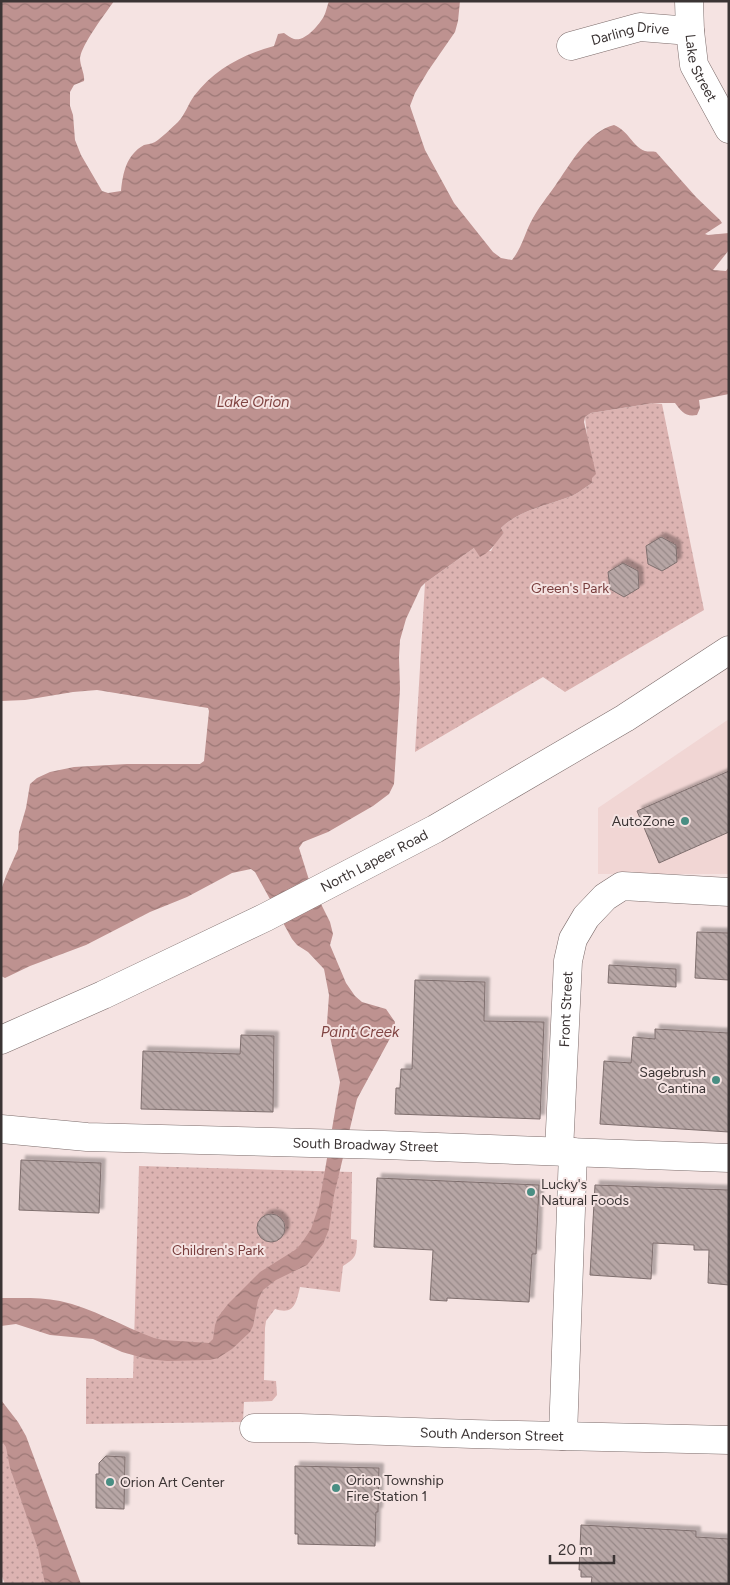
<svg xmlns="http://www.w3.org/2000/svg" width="730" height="1585" font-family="Figtree,sans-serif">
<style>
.built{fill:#f1d6d4}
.park{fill:url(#park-dots)}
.water{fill:url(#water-waves)}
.building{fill:url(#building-back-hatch);stroke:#7f6f6e;filter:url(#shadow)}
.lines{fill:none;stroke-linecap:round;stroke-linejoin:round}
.minor-casing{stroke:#7c6c6b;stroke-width:29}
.major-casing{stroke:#7c6c6b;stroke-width:29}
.minor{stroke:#fff;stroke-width:28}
.major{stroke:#fff;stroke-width:28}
.poi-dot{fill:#498e83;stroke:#f5e3e2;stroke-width:2}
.labels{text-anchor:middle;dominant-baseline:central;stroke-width:4;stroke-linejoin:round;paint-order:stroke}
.street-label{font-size:14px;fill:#3b3434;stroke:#f5e3e2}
.park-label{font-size:14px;fill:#783d3c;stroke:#f5e3e2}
.poi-label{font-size:14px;fill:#3b3434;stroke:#f5e3e2;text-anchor:start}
.water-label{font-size:15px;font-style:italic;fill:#804442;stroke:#f5e3e2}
</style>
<defs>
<pattern id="park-dots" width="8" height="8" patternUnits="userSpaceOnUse" patternTransform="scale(1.25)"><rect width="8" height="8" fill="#dcb3b1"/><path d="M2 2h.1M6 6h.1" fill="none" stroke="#b49291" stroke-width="1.8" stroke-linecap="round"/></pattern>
<pattern id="water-waves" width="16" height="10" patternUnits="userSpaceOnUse" patternTransform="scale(1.25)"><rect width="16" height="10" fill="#be9290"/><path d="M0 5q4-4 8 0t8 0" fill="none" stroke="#9c7876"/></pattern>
<pattern id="building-back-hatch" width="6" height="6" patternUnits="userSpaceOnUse" patternTransform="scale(1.25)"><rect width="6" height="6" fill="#b7a6a5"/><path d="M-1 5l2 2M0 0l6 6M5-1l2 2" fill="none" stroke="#968887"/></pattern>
<filter id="shadow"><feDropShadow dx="4.5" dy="-4.5" stdDeviation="1" flood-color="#0004"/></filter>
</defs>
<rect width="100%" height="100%" fill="#f5e3e2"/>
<!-- built -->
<path class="built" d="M729,719V874H598V808Z"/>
<!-- park -->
<path class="park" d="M654,403L662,404L704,610L565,692L543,677L415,752L425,583L474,548L491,551L495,543L504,533L501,528C519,510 546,506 569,497C578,494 584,488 592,483L585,417L591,413Z
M139,1166L352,1172L351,1239L357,1240C356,1256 357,1257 343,1266L340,1292L300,1287C296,1304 294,1315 275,1309L266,1321L265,1328L264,1380L276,1381L277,1395L272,1401L244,1402L243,1421L241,1422L86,1424V1378H133Z
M1,1440L17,1441L69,1584H5L1,1574Z"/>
<!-- water -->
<path class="water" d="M1,1H114C105,14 82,44 80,58C80,66 85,74 84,81L74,85L70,92V106L73,115L75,140L81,155L102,191L108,193L121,191C123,173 126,155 144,145C147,144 151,144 155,142C163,137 171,128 178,122C185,115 188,104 194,96C215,69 242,55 274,46L278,34L284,33C287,35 291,38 294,39C305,42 319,25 324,16C326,12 327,6 329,1H460L458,21L455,32L428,71L415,93L410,106L425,150L454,203L493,252L501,258L512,260C522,248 525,232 533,218C539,207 548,196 555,186C569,166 588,131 614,125C629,131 632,146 645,151C648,152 653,151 656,152L696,197L720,220L722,223L705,234L708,235L729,233V250L713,270L726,271L729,267V394L699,400L700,408L697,415C685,417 682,412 675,403H654L591,413L585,417L584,422L596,474L592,478V483C584,488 578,494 569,497C546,506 519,510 501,528L504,533C494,544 493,550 480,557L474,548L425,583L421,587L406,619L400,640L399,657L400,689L394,784L389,794L373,806L328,832L303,842L299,848L309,880L330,922L333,934L330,945L346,983L355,996L362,1002L386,1009L395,1022L394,1031L357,1099L334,1195L329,1229L323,1244L307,1265L276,1280L263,1290L258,1300L253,1326L250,1332L232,1349L218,1358L210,1360L167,1361L147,1359L122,1352L93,1339L50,1335L16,1324L1,1326V1298C20,1298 41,1297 60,1301C92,1308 122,1326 154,1338L163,1340L209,1343L213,1339L215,1325L218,1317L228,1304L260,1272L295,1250L301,1244L311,1229L319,1205L340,1082L327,1023L329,995L324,969L308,952L297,945L292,939L255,872L251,869L232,873L187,897L150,912L86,945L30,966L5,978L1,976V890L6,876L18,849L19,832L26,808L30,784L37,778L50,772L74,767L127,764H200L204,761L209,711L208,708L97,690L73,692L25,700L1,701Z
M1,1400L18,1422L26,1436L81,1584H45L38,1549L10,1468L6,1447L1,1440Z"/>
<!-- building -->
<path class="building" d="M661,537L676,545L677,562L662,571L648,564L646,546Z
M623,563L638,571L639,588L624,597L610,589L608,572Z
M729,771V832L659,863L637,811Z
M697,932L729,933V980L695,978Z
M609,965L676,969V987L608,983Z
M415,980L485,982L484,1021L544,1022L540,1119L395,1114L396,1088H400L401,1069H412Z
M655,1029L729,1033V1132L600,1124L604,1061L631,1063L633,1037L655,1039Z
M241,1035L274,1036L273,1112L141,1109L143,1051L240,1054Z
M21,1160L101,1163L99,1213L19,1210Z
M377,1178L539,1185L536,1254H532L529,1302L447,1298V1301L430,1300L433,1250L374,1247Z
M595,1185L729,1190V1285L708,1283L709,1250H694V1245L653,1243L651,1279L590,1275Z
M257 1228a14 14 0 1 1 28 0a14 14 0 1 1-28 0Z
M106,1456L125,1457L124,1509L96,1508V1474H99V1463Z
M295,1466L379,1468L378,1512H376L375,1546L298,1544V1534H295Z
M581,1525L696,1531V1537L729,1539V1584H591L592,1577H581V1570H579Z"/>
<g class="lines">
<!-- minor casing -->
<g class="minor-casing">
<g id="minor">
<path id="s1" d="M689,1L690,31L694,65L729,129"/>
<path id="s2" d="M571,46L640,27L690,31"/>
<path id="s3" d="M1,1129L87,1137L384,1145L729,1158"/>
<path id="s4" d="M559,1151L568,961L573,939L586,917L605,897L622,886L729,892"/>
<path id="s5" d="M254,1428H300L472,1434L729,1440"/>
<path d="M563,1436L573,1152"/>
</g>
</g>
<!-- major casing -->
<g class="major-casing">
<g id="major">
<path id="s6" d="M1,1040L103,995L266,917L435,829L625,718L729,650"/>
</g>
</g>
<!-- minor -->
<use href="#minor" class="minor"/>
<!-- major -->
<use href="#major" class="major"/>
</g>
<!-- markers -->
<g class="poi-dot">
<circle cx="685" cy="821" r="5"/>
<circle cx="716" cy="1080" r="5"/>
<circle cx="531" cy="1192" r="5"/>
<circle cx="110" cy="1482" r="5"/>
<circle cx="336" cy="1488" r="5"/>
</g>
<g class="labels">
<!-- street labels -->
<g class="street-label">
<text stroke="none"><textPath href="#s2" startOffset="61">Darling Drive</textPath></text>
<text stroke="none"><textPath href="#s1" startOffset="69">Lake Street</textPath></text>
<text stroke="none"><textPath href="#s6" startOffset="414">North Lapeer Road</textPath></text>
<text stroke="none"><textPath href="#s4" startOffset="142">Front Street</textPath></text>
<text stroke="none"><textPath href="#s3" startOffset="365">South Broadway Street</textPath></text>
<text stroke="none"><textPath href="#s5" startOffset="238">South Anderson Street</textPath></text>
</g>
<!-- park labels -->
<g class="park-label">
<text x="570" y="588">Green's Park</text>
<text x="218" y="1250">Children's Park</text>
</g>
<!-- poi labels -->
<g class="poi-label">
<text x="675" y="821" text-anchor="end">AutoZone</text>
<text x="706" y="1072" text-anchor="end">Sagebrush<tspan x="706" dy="16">Cantina</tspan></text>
<text x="541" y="1184">Lucky's<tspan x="541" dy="16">Natural Foods</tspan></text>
<text x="346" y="1480">Orion Township<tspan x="346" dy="16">Fire Station 1</tspan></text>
<text x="120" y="1482">Orion Art Center</text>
</g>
<!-- water labels -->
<g class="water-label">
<text x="253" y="402">Lake Orion</text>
<text x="360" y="1032">Paint Creek</text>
</g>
</g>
<!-- border -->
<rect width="730" height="1585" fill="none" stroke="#3b3434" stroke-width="5"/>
<!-- scale -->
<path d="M550 1555v8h64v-8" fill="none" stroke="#3b3434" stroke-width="2.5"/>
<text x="558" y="1555" font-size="15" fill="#3b3434" stroke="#f5e3e2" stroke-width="4" paint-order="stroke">20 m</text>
</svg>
